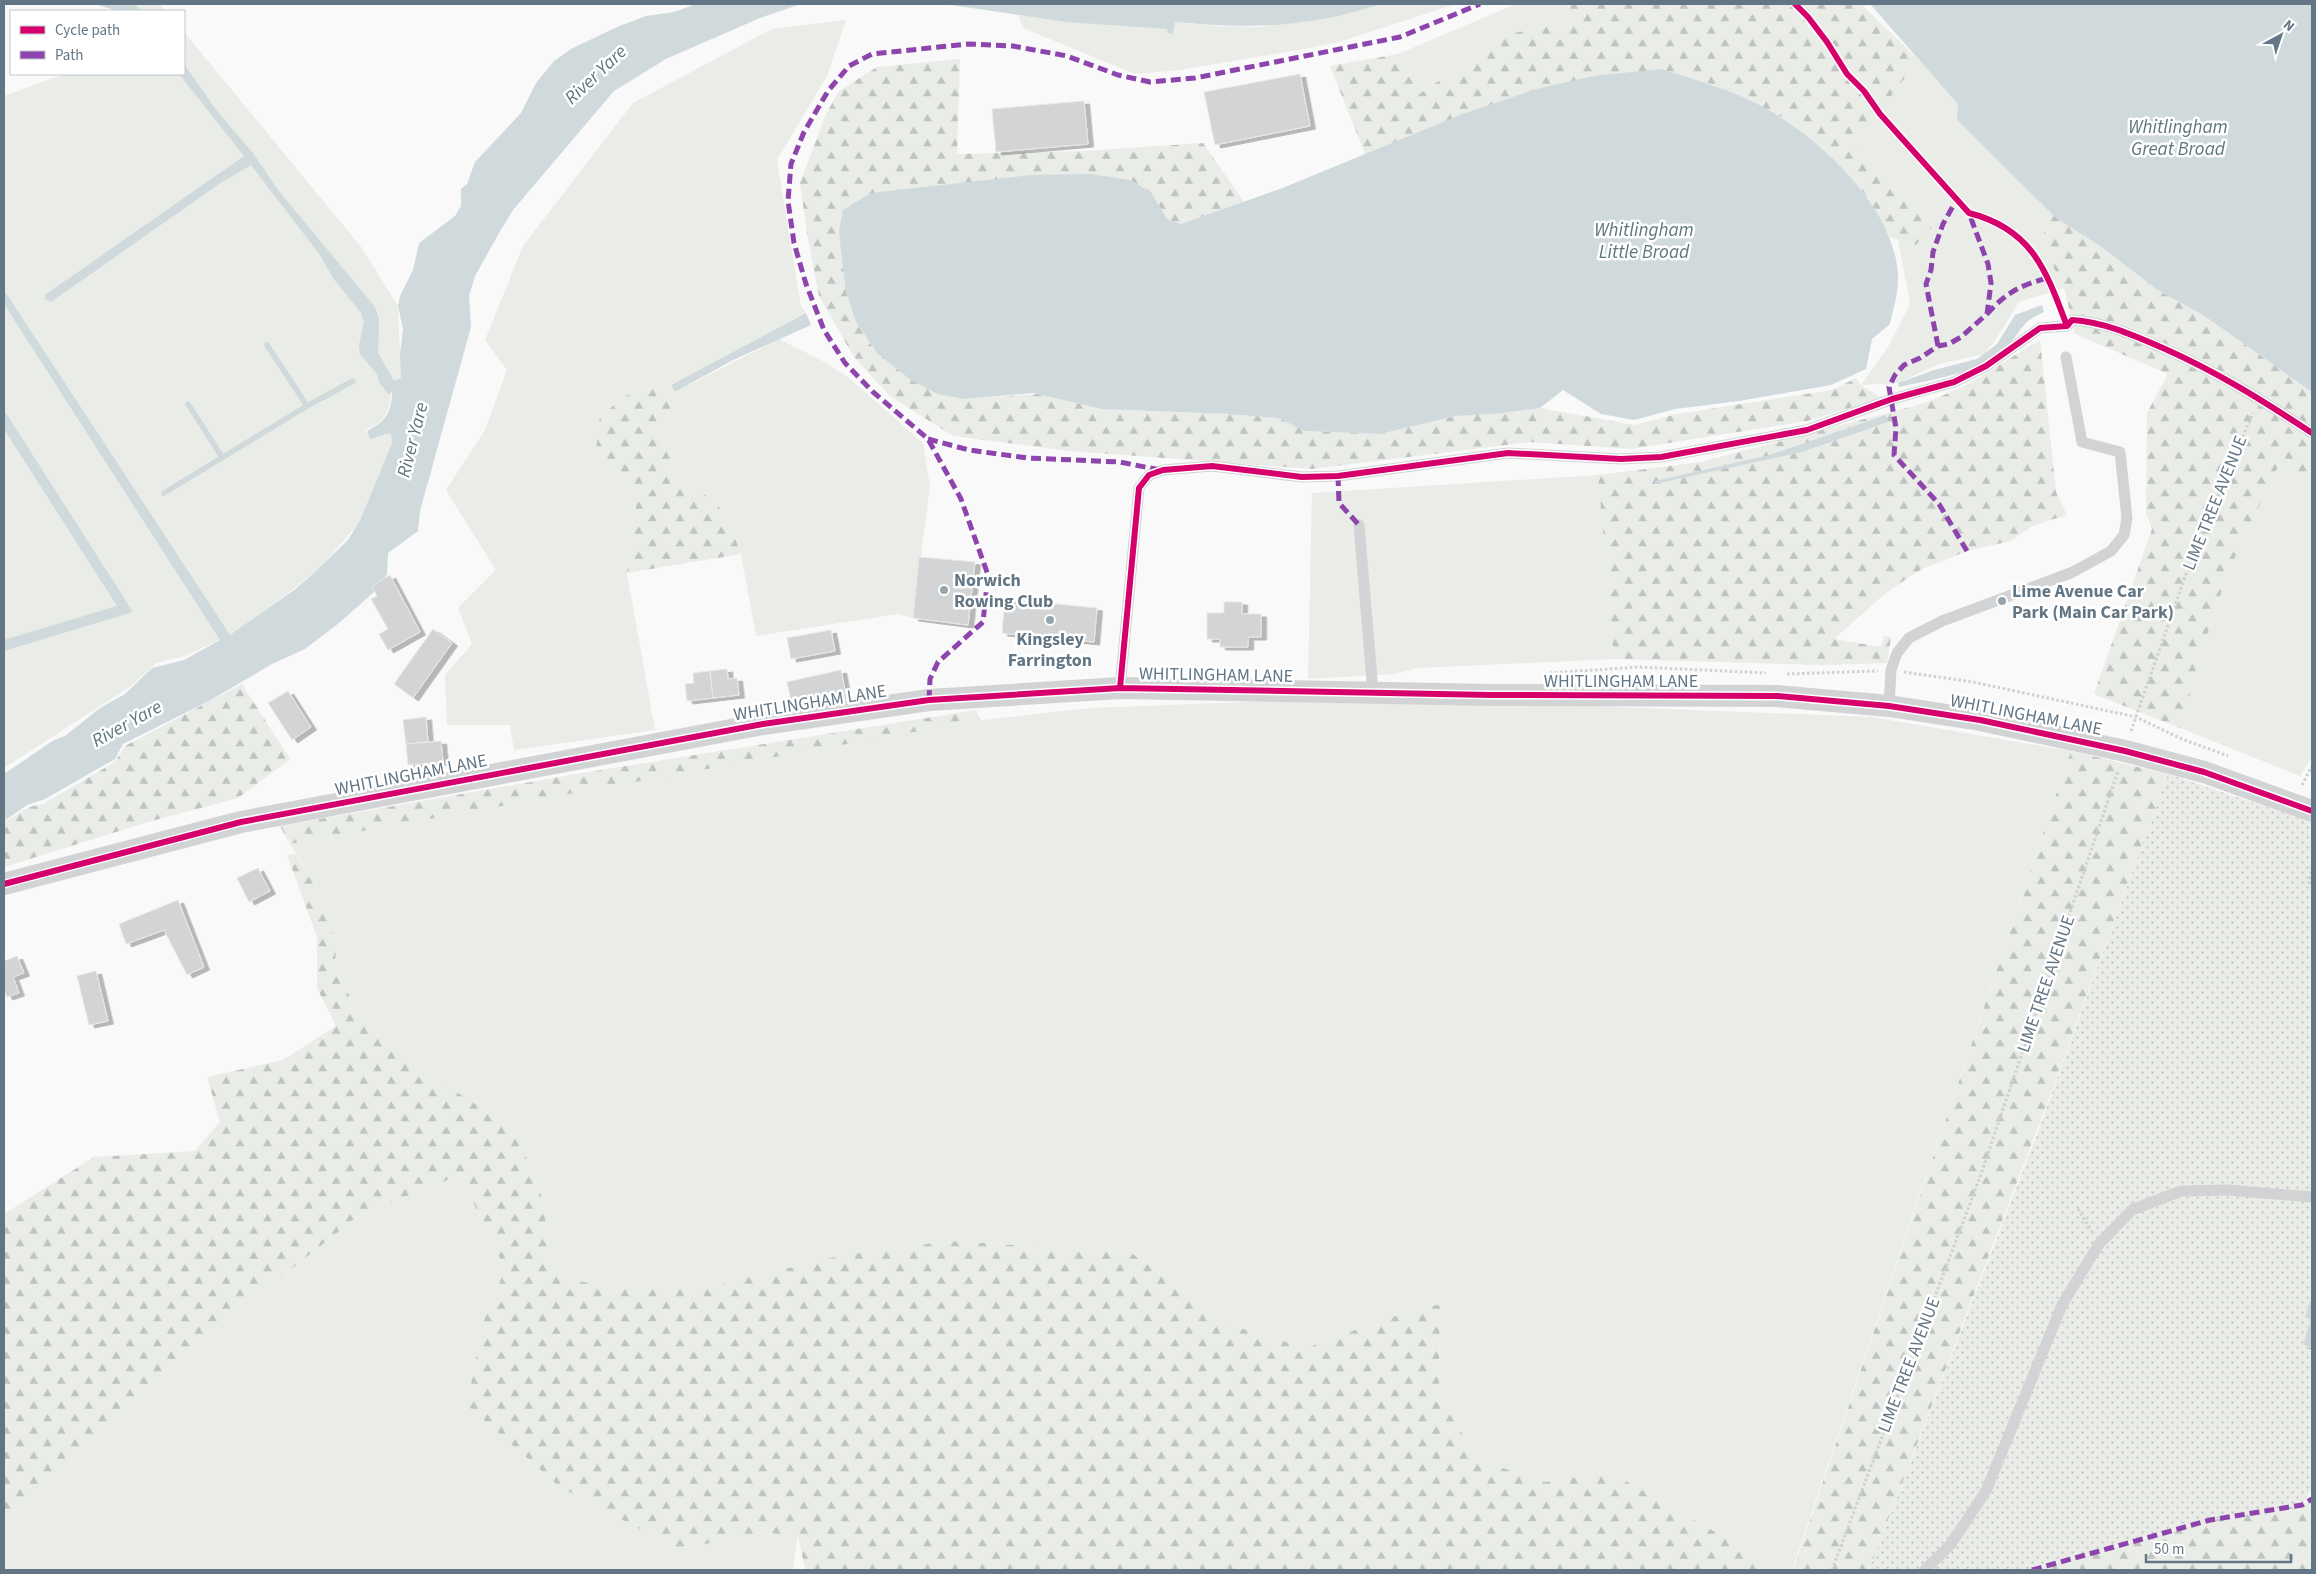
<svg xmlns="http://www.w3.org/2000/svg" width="2316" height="1574" font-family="'Source Sans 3',sans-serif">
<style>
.grass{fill:#e9ece7}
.forest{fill:url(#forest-firs)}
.park{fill:url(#park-dots)}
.water{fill:#d0d9dc}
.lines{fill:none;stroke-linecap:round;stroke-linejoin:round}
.stream{stroke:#d0d9dc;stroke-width:5.5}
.building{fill:#d2d4d5;stroke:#e8e8e8;filter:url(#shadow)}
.path{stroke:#ced0d1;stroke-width:3;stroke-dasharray:2.5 2.5;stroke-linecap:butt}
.lane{stroke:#d2d3d4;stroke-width:11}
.street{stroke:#d2d3d4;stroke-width:22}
.quiet{stroke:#8e44ad;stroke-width:5;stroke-dasharray:10 5;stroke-linecap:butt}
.cycleway-casing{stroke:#fff;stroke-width:9}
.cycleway{stroke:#d6006c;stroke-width:6}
.poi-dot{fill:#97a4ae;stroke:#fff;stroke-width:2}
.labels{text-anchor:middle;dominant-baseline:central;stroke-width:5;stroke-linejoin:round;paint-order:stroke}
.street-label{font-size:18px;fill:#627685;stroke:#fff}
.poi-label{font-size:18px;font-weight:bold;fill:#627685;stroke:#fff;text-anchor:start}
.water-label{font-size:19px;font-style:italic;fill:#5e767e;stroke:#fff}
</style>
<defs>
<pattern id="forest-firs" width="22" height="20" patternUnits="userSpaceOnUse" patternTransform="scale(1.25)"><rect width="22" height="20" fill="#e9ece7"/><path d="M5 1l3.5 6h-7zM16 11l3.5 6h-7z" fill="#c0c4c1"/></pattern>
<pattern id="park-dots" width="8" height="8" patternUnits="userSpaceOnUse" patternTransform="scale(1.25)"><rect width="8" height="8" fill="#e9ece7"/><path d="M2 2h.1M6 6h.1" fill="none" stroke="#c0c4c1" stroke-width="1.8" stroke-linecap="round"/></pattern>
<filter id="shadow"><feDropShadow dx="5.5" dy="3" stdDeviation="0" flood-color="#0004"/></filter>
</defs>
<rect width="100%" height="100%" fill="#f9f9f9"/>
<!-- grass -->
<path class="grass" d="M125,4H160L166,11H118Z
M1378,4H1456L1339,42L1310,48L1179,70L1135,74L1023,28L1018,15L1168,29L1173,34L1174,22L1214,26L1261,27Z
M1516,4H1571L1568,22L1509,34L1418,94L1398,54Z
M846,20L827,76L777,160L801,306L806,313L671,385L634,390L596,451L638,492L627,573L655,730L514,750L510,725H447L445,675L472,644L458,608L496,570L446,490L485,430L507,370L485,340L523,246L633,103L772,29Z
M184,32L362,248L398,306L401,378L392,383C390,407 389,421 364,430L370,439C378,438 383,433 391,434L392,443L358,524L319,569L238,631L185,656L156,663L131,686L4,768V96L64,74H184Z
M1920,61L1959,104L1957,120L2051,213L2041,241L2064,288L2019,302L1995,341L1984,354L1939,364L1898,383L1861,385L1888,347L1910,304L1898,239L1916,244L1856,144L1899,85Z
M779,339L821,360L848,377L923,443L930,486L913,618L898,614L756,636L741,554L733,533L718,505L677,474L659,435L676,395L675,392Z
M2283,456L2312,487V757L2300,776L2185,730L2191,684L2228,572Z
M1598,475L1614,659L1418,668L1393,674L1308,679L1312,493Z
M1270,701L1541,704L1872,717L2071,751L1792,1570H1775L1738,1545L1610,1472L1545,1482L1479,1460L1439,1397L1440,1304L1388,1318L1306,1348L1234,1326L1130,1252L950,1241L717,1285L602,1286L552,1275L543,1200L370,1028L334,971L337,942L311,878L290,844L965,722L1090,708Z
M460,1175L505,1269L483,1322L678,1549L763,1533L798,1535L793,1570H4V1523L169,1367L358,1216Z"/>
<!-- forest -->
<path class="forest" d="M1571,4H1861L1920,61L1899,85L1857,144L1932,227L1916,245L1890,237L1864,193L1826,153L1783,118L1714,85L1661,69L1536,89L1365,154L1330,66L1398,54L1419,94L1509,34L1568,22Z
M960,59L957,154L1084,151L1203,143L1244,202L1181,224L1167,219L1151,192L1130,180L846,292L856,322L877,353L964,399L1038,394L1102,409L1229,414L1280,418L1304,431L1380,434L1456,416L1540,408L1635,425L1677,414L1832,390L1856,378L1861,385L1882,398L1807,421L1631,449L1530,442L1312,469L1070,451L953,436L890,396L854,357L819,296L807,234L800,183L826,114L839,91L877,67Z
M2051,213L2103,248L2156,289L2203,315L2312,392V487L2283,456L2228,572L2192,681L2185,730L2094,694L2152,529L2146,513L2147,413L2168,374L2075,334L2065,291L2041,241Z
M2040,340L2056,492L2067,515L2032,526L2011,541L1967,551L1922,569L1888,591L1834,639L1881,647L1884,636L1891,637L1887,663L1824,665L1614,659L1598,475L1701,462L1925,403L1965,386Z
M671,385L676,395L659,435L677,474L718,505L733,533L741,554L627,573L638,492L596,451L600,416L634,390Z
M242,684L290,759L238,798L148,822L4,867V822L29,807L43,804L115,762L125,746Z
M976,710L980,720L290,844L280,826L576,774Z
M2071,751L2168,774L2054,1085L1869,1570H1793Z
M295,854L311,878L337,942L334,971L370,1028L399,1056L515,1129L543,1200L552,1275L602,1286L717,1285L844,1255L950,1241L1130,1252L1234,1326L1306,1348L1388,1318L1440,1304L1439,1397L1479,1460L1545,1482L1610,1472L1738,1545L1775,1570H805L798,1535L763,1533L678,1549L560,1487L467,1405L483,1322L505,1269L460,1175L358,1216L169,1367L4,1523V1214L94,1157L195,1151L220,1122L207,1077L283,1060L336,1026L317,988V937L287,855Z
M2312,1499V1570H2032L2210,1520L2302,1505Z"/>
<!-- park -->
<path class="park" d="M2168,774L2312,822V1489L2302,1505L2210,1520L2138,1539L2040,1570H1869L2037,1134Z"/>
<!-- water -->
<path class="water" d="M94,4H135L141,11H118Z
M696,4H801L760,18L666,59L614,91L513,210L499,233L475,276L469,296L471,327L420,511L418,531L388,553L387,575L373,593L339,623L305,649L272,664L209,701L123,744L115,759L45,799L27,805L4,821V774L54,740L65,736L100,708L125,694L152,668L184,660L220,640L4,304V290L230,635L294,590L313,574L348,540L360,520L392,443L391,434C383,433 378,438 370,439L367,432C370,428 373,428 377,425C389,417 392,405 392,392L388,394L379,382L377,374L360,354L359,345L364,322L361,313L333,278L320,255L251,165L219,184L51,302L45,299V295L244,156L179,74H184V64L217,111L253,153L278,190L375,307L379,319L378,353L394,381L401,378L400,354L403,329L398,306L400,296L413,270L419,243L455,216L461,206V189L467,184L475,162L521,113L536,83L554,61L571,49L617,27L646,16L674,12Z
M944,4H1380C1309,28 1248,29 1175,22L1173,34L1168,33L1167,29L1067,22Z
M1870,4H2312V392L2203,315L2156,289L2103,248L2055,217L1957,120L1958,104Z
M1661,69C1701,81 1748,95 1783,119C1832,151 1896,214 1898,276C1899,291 1893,309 1890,324L1872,339L1866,369L1831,385L1739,401L1675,409L1634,420L1601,414L1563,390L1540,408L1502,413L1456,416L1380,434L1304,431L1279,418L1229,414L1102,409L1033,393L964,399L938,394L911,380L877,353L856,322L846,292L839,232L843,210L871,193L1031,175L1090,174L1130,180L1151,192L1167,219L1181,224L1280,189L1460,115L1536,89L1594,76Z
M2042,305L2044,312C2020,321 2020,336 2003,350C1974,374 1934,379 1899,387L1898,383L1934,370L1977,359L1997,344L2015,315Z
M806,313L811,325L733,360L675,392L671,385Z
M4,410L133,612L4,651V640L117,606L4,429Z
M1886,415L1888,422L1802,452L1655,484V481L1770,455Z"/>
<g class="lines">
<!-- stream -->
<path class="stream" d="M267,345L307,406
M188,404L222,457
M164,493L307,406L353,381"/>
</g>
<!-- building -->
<path class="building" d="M1300,74L1310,126L1215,145L1204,92Z
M1084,101L1088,144L996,152L992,109Z
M919,557L975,562L968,625L913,618Z
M390,575L420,632L388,650L379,634L388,629L371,599L377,596L372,586Z
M1005,599L1097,608L1094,642L1002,633Z
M1224,602H1242V614H1261V637H1248V647H1220V639H1207V613H1224Z
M433,629L452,643L413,698L394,684Z
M831,630L835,651L791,659L787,638Z
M727,669L728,679L737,678L739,695L713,698L710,671Z
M841,670L847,700L835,703L834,696L792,705L787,682Z
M710,671L713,698L687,701L685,684L694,683L693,673Z
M288,691L311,727L292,740L268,703Z
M426,717L428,742L406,744L403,720Z
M441,741L443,762L408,765L406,744Z
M258,868L270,891L249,902L237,878Z
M178,900L204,967L187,975L164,930L126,944L119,924Z
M17,956L24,973L13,977L19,993L7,997L4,990V961Z
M96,971L108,1021L89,1025L77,976Z
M2310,1301L2312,1302V1348L2303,1345L2310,1320L2305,1317Z"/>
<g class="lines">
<!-- path -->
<path class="path" d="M1904,672L1973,682L2136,717L2182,739L2228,756
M1550,673L1639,667L1766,673
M1787,674L1878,671
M2131,731L2195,548L2253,413
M2302,785L2312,766
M2309,884L2312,868
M2078,1209L2092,1232
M1832,1570L1980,1177L2118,771"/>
<!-- lane -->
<path class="lane" d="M1359,525L1372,680L1371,692
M1120,688L1139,488L1149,475L1163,470L1212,466L1302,477L1338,476L1508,453L1621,459L1661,457L1807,430L1892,399L1954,382L1986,366L2040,328L2067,326L2072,320C2104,322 2133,335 2163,348C2217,372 2262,400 2312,433
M1889,706L1891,670L1897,653L1909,638L1942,621L2073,572L2111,551L2124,535L2127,518L2120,452L2082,442L2066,357
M1925,1570L1951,1544L1986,1491L2062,1305L2099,1244L2132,1210L2181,1191L2228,1190L2312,1197"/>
<!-- street -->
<path class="street" d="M4,884L241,822L763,724L929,700L1120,688L1491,695L1777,696L1889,706L1980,720L2125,751L2204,772L2312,811"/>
<!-- quiet -->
<path class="quiet" d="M1987,314C2007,292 2019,286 2047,278
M1938,346L1926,284L1931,270L1933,252L1943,224L1957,199
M928,439L969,450L1028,458L1120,462L1160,470
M1338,476L1339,503L1359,525
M1967,551L1939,504L1894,455L1896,428L1889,387L1895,375L1904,365L1920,358L1938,346L1949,344L1961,337L1987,314L1991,283L1988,264L1969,213
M929,700L930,679L938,662L983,622L988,575L961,499L928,439L873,392L845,363L824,330L806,284L794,243L788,201L791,164L804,132L828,91L849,66L872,54L968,44L1013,46L1067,56L1118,75L1150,82L1195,78L1400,37L1480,4
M2032,1570L2210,1520L2302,1505L2312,1499"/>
<!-- cycleway casing -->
<g class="cycleway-casing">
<path id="cycleway" d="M1795,4L1808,17L1827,42L1847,74L1864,91L1880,114L1969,213C2032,229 2046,270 2067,326
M1120,688L1139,488L1149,475L1163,470L1212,466L1302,477L1338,476L1508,453L1621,459L1661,457L1807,430L1892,399L1954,382L1986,366L2040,328L2067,326L2072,320C2104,322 2133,335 2163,348C2217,372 2262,400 2312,433
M4,884L241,822L763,724L929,700L1120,688L1491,695L1777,696L1889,706L1980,720L2125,751L2204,772L2312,811"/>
</g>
<!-- cycleway -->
<use href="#cycleway" class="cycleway"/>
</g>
<!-- markers -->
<g class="poi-dot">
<circle cx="944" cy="590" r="5"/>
<circle cx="2002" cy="601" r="5"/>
<circle cx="1050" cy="620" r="5"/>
</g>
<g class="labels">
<!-- street labels -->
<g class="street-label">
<text transform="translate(2215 503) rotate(-68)">LIME TREE AVENUE</text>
<text transform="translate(1216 675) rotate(1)">WHITLINGHAM LANE</text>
<text x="1621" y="681">WHITLINGHAM LANE</text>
<text transform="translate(810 703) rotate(-9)">WHITLINGHAM LANE</text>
<text transform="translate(2026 715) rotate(11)">WHITLINGHAM LANE</text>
<text transform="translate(411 775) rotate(-11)">WHITLINGHAM LANE</text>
<text transform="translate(2046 984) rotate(-71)">LIME TREE AVENUE</text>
<text transform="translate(1909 1365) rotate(-69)">LIME TREE AVENUE</text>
</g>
<!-- poi labels -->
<g class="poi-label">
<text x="954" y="580">Norwich<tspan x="954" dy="21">Rowing Club</tspan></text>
<text x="2012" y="591">Lime Avenue Car<tspan x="2012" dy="21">Park (Main Car Park)</tspan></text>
<text x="1050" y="639" text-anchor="middle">Kingsley<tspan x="1050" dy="21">Farrington</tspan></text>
</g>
<!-- water labels -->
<g class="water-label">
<text transform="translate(596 75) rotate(-43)">River Yare</text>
<text x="2178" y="127">Whitlingham<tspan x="2178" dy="22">Great Broad</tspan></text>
<text x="1644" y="230">Whitlingham<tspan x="1644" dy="22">Little Broad</tspan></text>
<text transform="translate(413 440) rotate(-76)">River Yare</text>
<text transform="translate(127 724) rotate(-29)">River Yare</text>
</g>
</g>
<!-- border -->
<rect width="2316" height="1574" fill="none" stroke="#627685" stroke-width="10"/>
<!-- legend -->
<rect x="10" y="10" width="175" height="65" fill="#ffffff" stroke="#c0c8ce"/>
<rect x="20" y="26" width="25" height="8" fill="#d6006c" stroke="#c0c8ce"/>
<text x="55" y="35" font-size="15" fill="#627685">Cycle path</text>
<rect x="20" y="51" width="25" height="8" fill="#8e44ad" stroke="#c0c8ce"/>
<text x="55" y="60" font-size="15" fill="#627685">Path</text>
<!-- north arrow -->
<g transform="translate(2281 35) rotate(40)" stroke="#ffffff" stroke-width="4" paint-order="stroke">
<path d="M0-4L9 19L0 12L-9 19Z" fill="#627685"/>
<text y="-8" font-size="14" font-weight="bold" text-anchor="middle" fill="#627685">N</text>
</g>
<!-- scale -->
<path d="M2146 1554v8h145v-8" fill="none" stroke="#627685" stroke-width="2.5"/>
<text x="2154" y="1554" font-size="15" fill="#627685" stroke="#ffffff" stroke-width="4" paint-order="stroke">50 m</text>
</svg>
